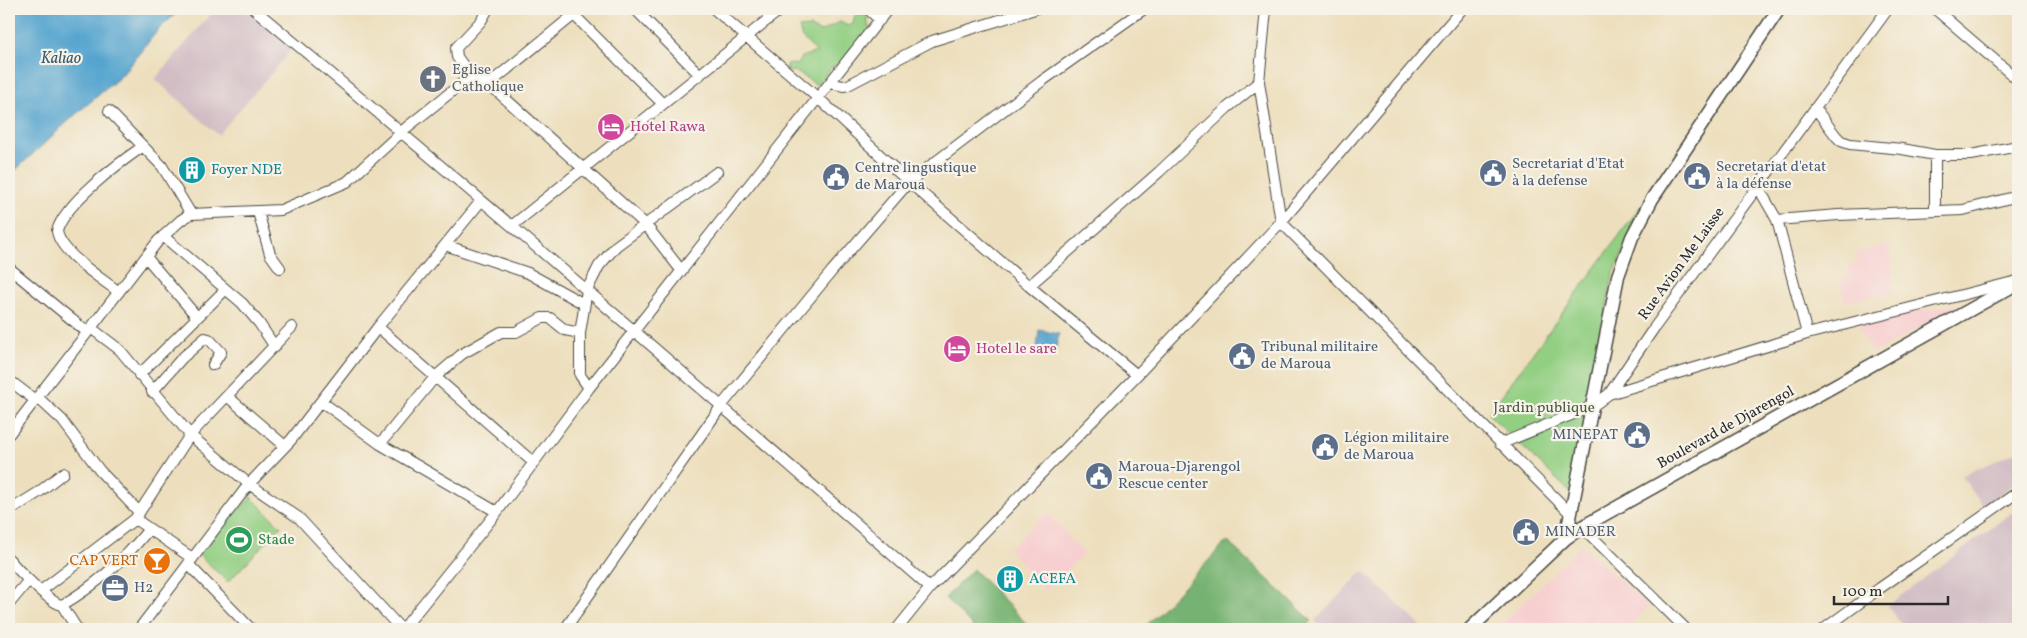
<svg xmlns="http://www.w3.org/2000/svg" width="2027" height="638" font-family="Vollkorn,serif">
<style>
.built{fill:#f7cfd0}
.industrial{fill:#d2bdc5}
.green{fill:#93cf83;stroke:#5f7d57}
.forest{fill:#76b271;stroke:#506e4e}
.water{fill:#55a4cf;stroke:#40687d}
.lines{fill:none;stroke-linecap:round;stroke-linejoin:round}
.minor-casing{stroke:#484641;stroke-width:12}
.major-casing{stroke:#484641;stroke-width:15}
.minor{stroke:#fff;stroke-width:10}
.major{stroke:#fff;stroke-width:12}
.labels{text-anchor:middle;dominant-baseline:central;stroke-width:4.5;stroke-linejoin:round;paint-order:stroke}
.worship-label{font-size:15px;fill:#5b616d;stroke:#f7f3e8;text-anchor:start}
.hotel-label{font-size:15px;fill:#b23c85;stroke:#f7f3e8;text-anchor:start}
.service-label{font-size:15px;fill:#4e5e75;stroke:#f7f3e8;text-anchor:start}
.culture-label{font-size:15px;fill:#0d838f;stroke:#f7f3e8;text-anchor:start}
.street-label{font-size:15px;fill:#2b2b2b;stroke:#f7f3e8}
.park-label{font-size:15px;fill:#4a5c45;stroke:#f7f3e8}
.leisure-label{font-size:15px;fill:#27864d;stroke:#f7f3e8;text-anchor:start}
.food-label{font-size:15px;fill:#c56008;stroke:#f7f3e8;text-anchor:end}
.water-label{font-size:16px;font-style:italic;fill:#3c5b6d;stroke:#f7f3e8}
</style>
<rect width="100%" height="100%" fill="#f7f3e8"/>
<filter id="ink" filterUnits="userSpaceOnUse"><feTurbulence type="fractalNoise" baseFrequency=".02" numOctaves="2"/><feDisplacementMap in="SourceGraphic" scale="10" xChannelSelector="R" yChannelSelector="G"/><feConvolveMatrix kernelMatrix="1 2 1 2 8 2 1 2 1" color-interpolation-filters="sRGB"/></filter>
<filter id="wash" filterUnits="userSpaceOnUse"><feTurbulence type="fractalNoise" baseFrequency=".0096" numOctaves="4" result="noise"/><feDisplacementMap in="SourceGraphic" scale="20" xChannelSelector="R" yChannelSelector="G"/><feGaussianBlur stdDeviation="1.12" result="paint"/><feColorMatrix in="noise" values="0 0 0 0 0 0 0 0 0 0 0 0 0 0 0 0 0 1.4 0 .05"/><feComposite in="paint" operator="in"/></filter>
<g filter="url(#wash)">
<rect width="100%" height="100%" fill="#eddfbd"/>
<!-- built -->
<path class="built" d="M1889,245L1893,272L1892,293L1844,302L1841,278L1850,276L1848,265L1858,262L1857,252Z
M1961,304L1872,354L1858,326L1925,309Z
M1047,512L1084,554L1045,591L1009,549Z
M1581,545L1649,606L1627,629H1497Z"/>
<!-- industrial -->
<path class="industrial" d="M215,9H244L292,49L218,135L155,79Z
M2018,451V481L1983,506L1961,476Z
M2018,508V629H1905L1887,606Z
M1363,571L1424,629H1324L1321,626L1315,621Z"/>
<!-- green -->
<path class="green" d="M866,14L870,32L846,62L832,67L817,85L795,71L787,72V63L798,65L801,57L817,52L802,38L799,28L810,27L821,32L840,22L848,26L853,24L855,15Z
M1649,195L1613,275L1571,493L1488,414Z
M251,497L281,527L228,582L197,553Z"/>
<!-- forest -->
<path class="forest" d="M1227,541L1312,621L1303,629H1143Z
M973,569L1029,626L1034,629H975L945,598Z"/>
<!-- water -->
<path class="water" d="M9,9H181L159,29L121,76L75,115L9,176Z
M1039,330L1059,334L1055,352L1037,348Z"/>
</g>
<g filter="url(#ink)">
<g class="lines">
<!-- minor casing -->
<g class="minor-casing">
<path id="minor" d="M254,9C482,199 707,392 930,588
M635,9L700,75
M714,9L818,98L909,182L1029,286L1137,375
M868,9L880,20
M1266,9L1259,82L1281,222L1570,513
M1935,9L2018,80
M574,15L663,104
M471,76L457,57L456,48L481,21L488,9
M830,83L843,86L848,85L932,41L1035,9
M489,84L581,9
M1815,108L1836,136L1841,141L1850,144L1902,149L1935,155H1971L2018,146
M109,111L162,166L191,214
M1935,155V211
M1758,187L1777,220L1807,334
M258,212L270,254L280,268
M1777,220L1838,215L1963,210L2018,196
M513,225L781,9
M163,236L242,303L259,323L275,347
M445,245L528,273L584,304
M146,257L197,317
M9,268L87,332
M1029,286L1159,172L1227,108L1259,82
M119,292C102,279 60,253 57,231C65,203 119,163 142,147
M378,327L534,463
M91,328L120,350L190,435L249,484L299,518L401,629
M139,375L225,290
M9,380L35,400
M589,388L580,375V333L587,290L599,266L616,246L717,172
M152,392L182,358L205,338L209,339L221,352L213,365
M1609,394L1654,328L1888,9
M227,396L285,446
M37,397L62,420L100,471L139,512
M322,402L380,444L497,512
M9,434L158,241L181,220L191,214L281,210L347,182L406,128L471,76L478,81L489,84L645,224L681,270
M380,444L435,377L462,354L501,332H516L542,318H550L565,330L580,333
M1500,444L1593,406L1609,394L1807,334L2017,281
M9,511L39,492L63,473
M135,519L192,558
M1582,527L1686,629
M9,559C17,569 51,604 62,605L77,629
M188,564L251,629
M42,590L135,519L190,435L292,327
M9,604L28,581
M62,605C95,586 125,559 149,529
M139,629L249,484L291,440L378,327L481,201
M403,629L497,512L589,388L888,9
M565,629L722,405L832,271L909,182L1042,81L1144,9
M897,629L930,588L1137,375L1281,222L1462,9
M1824,629L1880,588L2018,492"/>
</g>
<!-- major casing -->
<g class="major-casing">
<path id="major" d="M1566,538L1618,276L1632,237L1652,199L1779,9
M1470,629L1566,538L1582,527L2018,283"/>
</g>
<!-- minor -->
<use href="#minor" class="minor"/>
<!-- major -->
<use href="#major" class="major"/>
</g>
</g>
<!-- icons -->
<defs>
<g id="church-disc" transform="scale(1.4375)"><circle r="9.5" fill="#6b7280" stroke="#f7f3e8"/><path d="M-1.2-6h2.4v3.5h3.3v2.4h-3.3V6h-2.4V-.1h-3.3v-2.4h3.3Z" fill="#fff"/></g>
<g id="hotel-disc" transform="scale(1.4375)"><circle r="9.5" fill="#d1479c" stroke="#f7f3e8"/><path d="M-6-4.5h1.5V1H6V5H4.5V3h-9V5H-6ZM-4 0a1.8 1.8 0 1 1 3.6 0ZM.5 0V-2.5h3Q6-2.5 6 0Z" fill="#fff"/></g>
<g id="building-disc" transform="scale(1.4375)"><circle r="9.5" fill="#0f9aa8" stroke="#f7f3e8"/><path d="M-4-6H4V6H1V3H-1V6H-4ZM-2.5-4.3h1.7v1.8h-1.7ZM.8-4.3h1.7v1.8H.8ZM-2.5-1h1.7V.8h-1.7ZM.8-1h1.7V.8H.8Z" fill="#fff"/></g>
<g id="civic-disc" transform="scale(1.4375)"><circle r="9.5" fill="#5c6f8a" stroke="#f7f3e8"/><path d="M-.6-6.5H3V-4.5H.6V-3L4-1V1h2V6H-6V1h2V-1L-.6-3ZM-1.2 2.5V6h2.4V2.5Z" fill="#fff"/></g>
<g id="stadium-disc" transform="scale(1.4375)"><circle r="9.5" fill="#2e9e5b" stroke="#f7f3e8"/><path d="M0-5a6.5 5 0 1 0 0 10a6.5 5 0 1 0 0-10ZM-3.5-1.8h7v3.6h-7Z" fill="#fff"/></g>
<g id="bar-disc" transform="scale(1.4375)"><circle r="9.5" fill="#e8710a" stroke="#f7f3e8"/><path d="M-6-5H6L.8 .8V4.5H3.5V6h-7V4.5H-.8V.8Z" fill="#fff"/></g>
<g id="office-disc" transform="scale(1.4375)"><circle r="9.5" fill="#5c6f8a" stroke="#f7f3e8"/><path d="M-6-3h4V-5.5h4V-3h4V5H-6ZM-1-4.5V-3h2v-1.5ZM-6 0V1H6V0Z" fill="#fff"/></g>
</defs>
<g fill-rule="evenodd">
<use href="#church-disc" x="433" y="79"/>
<use href="#hotel-disc" x="611" y="127"/>
<use href="#building-disc" x="192" y="170"/>
<use href="#civic-disc" x="1493" y="173"/>
<use href="#civic-disc" x="1697" y="176"/>
<use href="#civic-disc" x="836" y="177"/>
<use href="#hotel-disc" x="957" y="349"/>
<use href="#civic-disc" x="1242" y="356"/>
<use href="#civic-disc" x="1637" y="435"/>
<use href="#civic-disc" x="1325" y="447"/>
<use href="#civic-disc" x="1099" y="476"/>
<use href="#civic-disc" x="1526" y="532"/>
<use href="#stadium-disc" x="239" y="540"/>
<use href="#bar-disc" x="157" y="561"/>
<use href="#building-disc" x="1010" y="579"/>
<use href="#office-disc" x="115" y="588"/>
</g>
<g class="labels">
<!-- worship labels -->
<g class="worship-label">
<text x="452" y="70">Eglise<tspan x="452" dy="17">Catholique</tspan></text>
</g>
<!-- hotel labels -->
<g class="hotel-label">
<text x="630" y="127">Hotel Rawa</text>
<text x="976" y="349">Hotel le sare</text>
</g>
<!-- service labels -->
<g class="service-label">
<text x="1512" y="164">Secretariat d'Etat<tspan x="1512" dy="17">à la defense</tspan></text>
<text x="1716" y="167">Secretariat d'etat<tspan x="1716" dy="17">à la défense</tspan></text>
<text x="855" y="168">Centre lingustique<tspan x="855" dy="17">de Maroua</tspan></text>
<text x="1261" y="347">Tribunal militaire<tspan x="1261" dy="17">de Maroua</tspan></text>
<text x="1618" y="435" text-anchor="end">MINEPAT</text>
<text x="1344" y="438">Légion militaire<tspan x="1344" dy="17">de Maroua</tspan></text>
<text x="1118" y="467">Maroua-Djarengol<tspan x="1118" dy="17">Rescue center</tspan></text>
<text x="1545" y="532">MINADER</text>
<text x="134" y="588">H2</text>
</g>
<!-- culture labels -->
<g class="culture-label">
<text x="211" y="170">Foyer NDE</text>
<text x="1029" y="579">ACEFA</text>
</g>
<!-- street labels -->
<g class="street-label">
<text transform="translate(1682 264) rotate(-54)">Rue Avion Me Laisse</text>
<text transform="translate(1726 428) rotate(-29)">Boulevard de Djarengol</text>
</g>
<!-- park labels -->
<g class="park-label">
<text x="1544" y="408">Jardin publique</text>
</g>
<!-- leisure labels -->
<g class="leisure-label">
<text x="258" y="540">Stade</text>
</g>
<!-- food labels -->
<g class="food-label">
<text x="138" y="561">CAP VERT</text>
</g>
<!-- water labels -->
<g class="water-label">
<text x="61" y="59">Kaliao</text>
</g>
</g>
<!-- margin -->
<rect width="2027" height="638" fill="none" stroke="#f7f3e8" stroke-width="30"/>
<!-- scale -->
<path d="M1834 596v8h114v-8" fill="none" stroke="#2b2b2b" stroke-width="2.5"/>
<text x="1842" y="596" font-size="15" fill="#2b2b2b" stroke="#f7f3e8" stroke-width="4" paint-order="stroke">100 m</text>
</svg>
